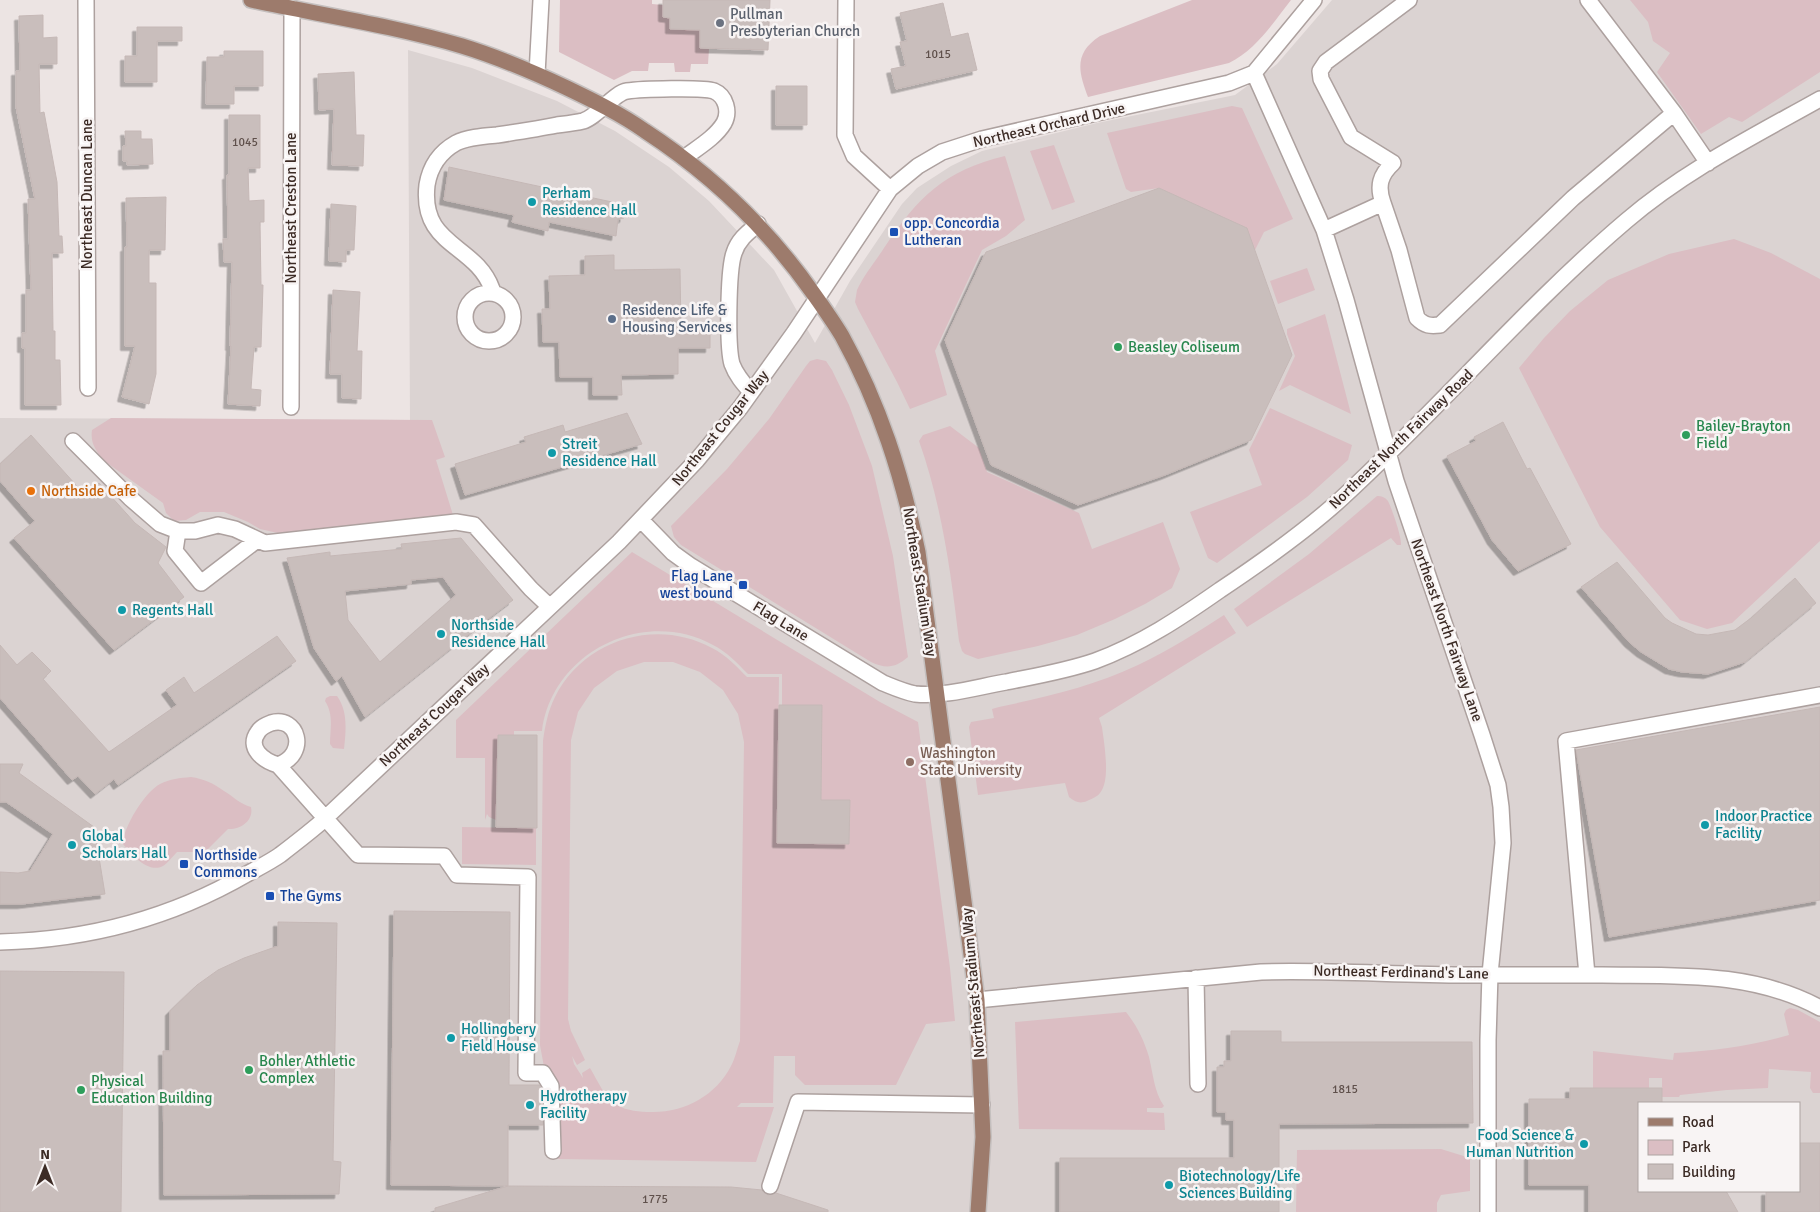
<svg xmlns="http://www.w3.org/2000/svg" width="1820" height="1212" font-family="Signika,sans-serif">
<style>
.built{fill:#dbd3d2;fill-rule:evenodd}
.green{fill:#dbbec3;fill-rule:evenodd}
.building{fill:#c9bebc;stroke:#c5b8b6;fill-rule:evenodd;filter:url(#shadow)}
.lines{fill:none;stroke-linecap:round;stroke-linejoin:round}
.minor-casing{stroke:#ada19f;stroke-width:18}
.major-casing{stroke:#c4bfbe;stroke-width:18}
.minor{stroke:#fff;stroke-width:15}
.major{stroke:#9d7b6c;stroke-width:15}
.worship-dot{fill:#6b7280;stroke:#f8f4f4;stroke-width:2}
.culture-dot{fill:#0f9aa8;stroke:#f8f4f4;stroke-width:2}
.transit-dot{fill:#1a4fb4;stroke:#f8f4f4;stroke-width:2}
.service-dot{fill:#5c6f8a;stroke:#f8f4f4;stroke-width:2}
.leisure-dot{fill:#2e9e5b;stroke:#f8f4f4;stroke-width:2}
.food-dot{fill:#e8710a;stroke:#f8f4f4;stroke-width:2}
.education-dot{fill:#8d6e63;stroke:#f8f4f4;stroke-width:2}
.labels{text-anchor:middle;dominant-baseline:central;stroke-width:5;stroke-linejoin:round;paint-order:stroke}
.number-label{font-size:12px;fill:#5f504b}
.worship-label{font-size:15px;fill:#5b616d;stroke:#f8f4f4;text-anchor:start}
.street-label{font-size:15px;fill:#3c2b25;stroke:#f8f4f4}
.culture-label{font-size:15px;fill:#0d838f;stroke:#f8f4f4;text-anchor:start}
.transit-label{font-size:15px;fill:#164399;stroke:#f8f4f4;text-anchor:start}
.service-label{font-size:15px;fill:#4e5e75;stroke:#f8f4f4;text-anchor:start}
.leisure-label{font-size:15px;fill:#27864d;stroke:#f8f4f4;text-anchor:start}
.food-label{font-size:15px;fill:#c56008;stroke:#f8f4f4;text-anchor:start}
.education-label{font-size:15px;fill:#785e54;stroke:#f8f4f4;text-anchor:start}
</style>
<defs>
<filter id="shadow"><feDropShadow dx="-4.5" dy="4.5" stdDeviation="0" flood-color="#0004"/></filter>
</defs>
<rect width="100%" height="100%" fill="#ece4e3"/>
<!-- built -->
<path class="built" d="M1332,0H1820V1212H0V418L410,420L408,50L472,68L557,101L615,131L669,167L709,201L774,270L815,343L850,281L902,204L917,188L951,166L982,151L1097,123L1235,95L1277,64ZM1639,1103H1799V1191H1639Z"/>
<!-- green -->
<path class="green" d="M560,0H652V4L663,5V17L670,18V29L700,30V48L709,49L708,64H691L690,72H675L674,63H649L648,71H632L614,80L559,52Z
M1192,0H1291C1273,23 1256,50 1229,63L1088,97C1078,71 1074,53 1100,36Z
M1630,0H1820V72L1742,122L1729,117L1701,134L1657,72L1670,53L1653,41L1648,22Z
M1232,106L1242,108L1293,219L1264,232L1255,250L1159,188L1131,192L1126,189L1107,133Z
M1054,145L1075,202L1052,210L1030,151Z
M1005,156L1025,220L1006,236L982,250L935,351L947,395L910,409L897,382L858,309L855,302L857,290C864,275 875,262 884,248C917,198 945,170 1005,156Z
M1734,239L1771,253L1820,279V541L1732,623L1707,629L1680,620L1600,527L1519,368L1544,338L1570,311L1608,280L1669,254Z
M1307,268L1315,290L1278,304L1270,281Z
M1325,314L1351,414L1290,385L1279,391L1295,356L1287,334V329Z
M817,359L826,361L832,370L849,405L872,466L893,556L907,651L908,657C895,668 886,669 871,662L681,545L674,537L671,526L727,469L769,419L806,366L810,361Z
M1270,408L1352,445L1348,460L1307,497L1217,563L1208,558L1190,512L1262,485L1249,450Z
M111,418L432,420L445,457L436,460L453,515L287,535L260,529L248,522L224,512H200L186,520L174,521L166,513L163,503L103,460C96,450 90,443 92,430Z
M950,426L979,448L987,472L1079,513L1092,549L1163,522L1180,569L1172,588L1145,604L1115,619L1077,635L1038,646L978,659L965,654L962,651L959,641C951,573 942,506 919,441L923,435Z
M1377,496C1381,496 1385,497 1388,501C1392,509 1402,538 1401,545H1397L1391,538L1247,627L1234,609L1309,554Z
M632,552L880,702L918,722L950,968L955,1021L926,1024L896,1085H805L795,1075V1056H774L773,1103H741L737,1107H774L756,1162L558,1159L559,1096L544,1067L540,1045L543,741C545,726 548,711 555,697C583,640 656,617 712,648C726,655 736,666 747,677H779L777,843L849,844L850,801L821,800L822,705H782V674H748C737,663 727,652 713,645C644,607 552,652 542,731H514V735L498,736L496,820L489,817L487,814L485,820V758H456V720ZM644,662H673L700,672L723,690L738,714L744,742L740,1041C737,1049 735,1059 731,1066C716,1096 683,1113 651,1112C640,1112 627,1111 617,1105C604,1097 598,1081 590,1068L582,1073L583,1078L574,1064L572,1056L577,1065L585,1060L571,1031L568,1019L571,740L578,712L594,688L617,671Z
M1224,615L1236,633L1099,718L1102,727C1104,743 1111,780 1100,793C1097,797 1091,799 1087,801C1080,804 1075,802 1069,797L1065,783L978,795L969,727L971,722L994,718L992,709L999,707C1046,697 1094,686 1138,665C1168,651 1196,633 1224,615Z
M330,696H337C348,711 346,731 344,749L333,748L330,744C330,728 334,715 325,701L326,698Z
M191,777C204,779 213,783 224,791C234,797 240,804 251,807C254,821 240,830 228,829L208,849L200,852H177C172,857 168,863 163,866C148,874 131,854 123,844C123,827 145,792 160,784C170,779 180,778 191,777Z
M462,827L536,828V865L462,864Z
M1790,1008L1798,1010L1820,1022V1093H1813L1810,1088L1811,1072L1769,1069L1768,1088L1727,1090L1680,1095L1679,1097H1662V1078H1649V1091H1645V1088H1593V1051L1673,1060L1674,1053C1714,1051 1751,1046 1789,1035L1784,1014L1786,1010Z
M1126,1012C1137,1026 1144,1040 1149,1057C1153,1073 1154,1092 1164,1106L1162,1108H1147V1112L1164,1113L1165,1130L1019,1129L1015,1022Z
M1441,1149L1470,1158V1191L1441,1195L1437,1203V1212H1296L1297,1150Z"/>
<!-- building -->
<path class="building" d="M663,0H770L768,50L700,48V30L670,29V18L663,17Z
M943,3L951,37L968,33L977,70L896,89L891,69L906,66L900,42L907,41L900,13Z
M43,15V38L57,37V64H39L40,113L44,112L57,182L59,236H62L63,253H52L53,331H55V360H60L61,405H25V348H22V333H26V290H31L28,199H35L16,107V71H20L19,16Z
M137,27H182V41H157V82H125V56H137Z
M224,51H263V86H234V104H206L207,57H224Z
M354,72L356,135H364L363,166L332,165L334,109L319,110L318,74Z
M776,86H807V125H776Z
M229,115H260V168H248L249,201L264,200V222H260L261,285H263L261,347H254L251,389L261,390L260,406L228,404L231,346H230L232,262H224L223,239H228L227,175H229Z
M125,131H141V139H152L153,164L127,165V161H123V146H126Z
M449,167L626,205L624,218L618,219L616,236L549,222L548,231L512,222L514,215L444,200Z
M1159,188L1247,228L1292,355L1251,440L1165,475L1078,505L991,465L945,340L986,252Z
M166,197L165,250H149V283H156V374L149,404L122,397L135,346H125V247H127L126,198Z
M331,204L356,206L354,250H346V262L329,261Z
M614,255V270L680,269L681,329H710V348H678V374L621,375L622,395H593V377H560L559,342H543L542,309H550L549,276L585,275V256Z
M333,290L360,292L357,351H362L361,399L342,398V374H330Z
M627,413L642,444L465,495L455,464L526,442L524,437L563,425L565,432Z
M1503,422L1527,469L1530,468L1571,544L1518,571L1492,540L1447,456L1476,441L1474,437Z
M31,435L85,495L99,483L135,523L166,547L158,563L184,597L114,650L14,538L35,521L0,481V464Z
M461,538L513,600L489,618L365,717L342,676L336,681L314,648L287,558L330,552V556L402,549L401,544ZM443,577L456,595L380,662L348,620L345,591L411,584V580Z
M1617,562L1665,618L1672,623L1696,634L1708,635L1735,630L1751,618L1795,578L1816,603L1745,662L1708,674L1682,672L1669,669L1641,652L1629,642L1581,587Z
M277,636L296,661L118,785L114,779L95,794L78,776L72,780L0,698V645L17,665L32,652L51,671L43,679L109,752L177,705L166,690L184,677L194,693Z
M779,705H822L821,800H850L849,844L777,843Z
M1820,707V900L1609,937L1576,750Z
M498,735H537V828L496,827Z
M0,764H23L19,773L94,827L105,894L22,904H0V872L18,873L30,871L53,834L6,802H0Z
M394,911L510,912L509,1085H539L542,1089L543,1125H508V1186L391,1185Z
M278,922L337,923L333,1161L341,1162L339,1194L164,1195L163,1051H170V1011L197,985L218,970L244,958L278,946Z
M0,971L124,972L121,1212H0Z
M1231,1031H1281V1042H1472L1473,1123L1279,1124V1212H1060V1158H1234V1120H1226V1112H1217V1067H1224V1061H1231Z
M1570,1088H1662V1103H1639V1191H1726L1738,1212H1589V1185H1529V1099H1570Z
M1799,1143H1820V1212H1766V1191H1799Z
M508,1186L731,1187L762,1190L768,1195L776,1193L828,1210V1212H435V1208Z"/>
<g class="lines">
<!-- minor casing -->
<g class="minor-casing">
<path id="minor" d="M86,0L88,388
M846,0L845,135L854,156L890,189
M1588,0L1674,113L1708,163
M1254,73L1324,230L1346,300L1396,481L1482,735L1498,785L1501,807L1503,843L1490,974L1488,1040V1212
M537,74L541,0
M1383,203C1377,186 1380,175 1393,163L1351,137L1321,79L1320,71L1326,62L1409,0
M1324,230L1383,203L1399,250L1417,318C1425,326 1430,326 1440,325L1573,198L1674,113
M465 317a24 24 0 1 1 48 0a24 24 0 1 1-48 0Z
M487,293L492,289C475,243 420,247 427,185C430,167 440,152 456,143C467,137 484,136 497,135C517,132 537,129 557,125C565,124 575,123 583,121C597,117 614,93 627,91C640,89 703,87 714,91C726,96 730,112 724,123C715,138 697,148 684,158
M751,392C743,383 736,375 732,364C727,347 728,270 734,253C738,240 747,233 758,224
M291,407L292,8
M73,441L130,498L160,524L178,531H195L218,525L235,529L265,543L456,522L474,525L531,589L549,606
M641,520L673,553L691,566L883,683C893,687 904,692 915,694C945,697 977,687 1006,682C1036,676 1066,671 1095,661C1141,644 1180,618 1220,590C1262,562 1305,532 1343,497C1440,408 1526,306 1626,221C1684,171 1754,136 1820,99
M178,531L175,551L201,583L257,540
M278,765C264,761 246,748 258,732C261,727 266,725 271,723C298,715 309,754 278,765L358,855L444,856L457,875L528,877L526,1073H543L551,1086L553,1151
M0,942C87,940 171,918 247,874C258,868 270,862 280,855C293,845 306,835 319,824L619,542L697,460L740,408L794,333L890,189L918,166L942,152L982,139L1229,83L1254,73L1314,0
M1587,975L1566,741L1820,695
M1196,978L1198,1084
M977,1000L1261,972C1329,970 1397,975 1465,975C1511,975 1556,975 1602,975C1677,976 1752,971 1820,1008
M770,1186L798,1102L982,1105"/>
</g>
<!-- major casing -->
<g class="major-casing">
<path id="major" d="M251,0C322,15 394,26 462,46C498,57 533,72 567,88C594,101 621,114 645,131C711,174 768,229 813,293C823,307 833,321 842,336C880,405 902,475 918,552L977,1000L983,1137L978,1212"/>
</g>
<!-- minor -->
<use href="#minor" class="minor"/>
<!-- major -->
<use href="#major" class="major"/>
</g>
<!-- markers -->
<circle class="worship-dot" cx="720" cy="23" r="5"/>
<g class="culture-dot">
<circle cx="532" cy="202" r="5"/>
<circle cx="552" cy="453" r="5"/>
<circle cx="122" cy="610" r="5"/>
<circle cx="441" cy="634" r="5"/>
<circle cx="1705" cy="825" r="5"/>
<circle cx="72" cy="845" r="5"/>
<circle cx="451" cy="1038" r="5"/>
<circle cx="530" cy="1105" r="5"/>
<circle cx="1584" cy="1144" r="5"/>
<circle cx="1169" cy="1185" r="5"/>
</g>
<g class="transit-dot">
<rect x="889" y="227" width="10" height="10" rx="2.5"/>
<rect x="738" y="580" width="10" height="10" rx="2.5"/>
<rect x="179" y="859" width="10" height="10" rx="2.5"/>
<rect x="265" y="891" width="10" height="10" rx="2.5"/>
</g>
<circle class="service-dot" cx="612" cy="319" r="5"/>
<g class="leisure-dot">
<circle cx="1118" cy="347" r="5"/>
<circle cx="1686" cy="435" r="5"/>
<circle cx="249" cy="1070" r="5"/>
<circle cx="81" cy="1090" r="5"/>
</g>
<circle class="food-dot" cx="31" cy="491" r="5"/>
<circle class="education-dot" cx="910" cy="762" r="5"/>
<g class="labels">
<!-- number labels -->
<g class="number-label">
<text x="938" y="54">1015</text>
<text x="245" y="142">1045</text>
<text x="1345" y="1089">1815</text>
<text x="655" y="1199">1775</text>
</g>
<!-- worship labels -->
<g class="worship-label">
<text x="730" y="14">Pullman<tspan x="730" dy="17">Presbyterian Church</tspan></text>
</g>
<!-- street labels -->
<g class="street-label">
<text transform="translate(1049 125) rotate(-13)">Northeast Orchard Drive</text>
<text transform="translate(87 194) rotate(-90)">Northeast Duncan Lane</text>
<text transform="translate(291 208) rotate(-90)">Northeast Creston Lane</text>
<text transform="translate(720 428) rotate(-51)">Northeast Cougar Way</text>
<text transform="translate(1401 439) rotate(-44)">Northeast North Fairway Road</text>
<text transform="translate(920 582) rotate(81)">Northeast Stadium Way</text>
<text transform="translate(781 621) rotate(31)">Flag Lane</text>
<text transform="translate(1447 630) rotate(71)">Northeast North Fairway Lane</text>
<text transform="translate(434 715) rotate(-43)">Northeast Cougar Way</text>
<text transform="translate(1401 972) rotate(1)">Northeast Ferdinand's Lane</text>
<text transform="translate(973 983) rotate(-95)">Northeast Stadium Way</text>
</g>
<!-- culture labels -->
<g class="culture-label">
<text x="542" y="193">Perham<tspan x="542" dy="17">Residence Hall</tspan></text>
<text x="562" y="444">Streit<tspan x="562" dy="17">Residence Hall</tspan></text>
<text x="132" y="610">Regents Hall</text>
<text x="451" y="625">Northside<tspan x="451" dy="17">Residence Hall</tspan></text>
<text x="1715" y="816">Indoor Practice<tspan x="1715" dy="17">Facility</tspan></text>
<text x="82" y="836">Global<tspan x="82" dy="17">Scholars Hall</tspan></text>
<text x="461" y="1029">Hollingbery<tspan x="461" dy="17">Field House</tspan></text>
<text x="540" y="1096">Hydrotherapy<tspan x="540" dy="17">Facility</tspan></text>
<text x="1574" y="1135" text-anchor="end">Food Science &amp;<tspan x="1574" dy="17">Human Nutrition</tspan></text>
<text x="1179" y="1176">Biotechnology/Life<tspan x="1179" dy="17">Sciences Building</tspan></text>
</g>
<!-- transit labels -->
<g class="transit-label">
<text x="904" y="223">opp. Concordia<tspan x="904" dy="17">Lutheran</tspan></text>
<text x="733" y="576" text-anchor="end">Flag Lane<tspan x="733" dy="17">west bound</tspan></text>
<text x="194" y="855">Northside<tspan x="194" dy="17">Commons</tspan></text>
<text x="280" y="896">The Gyms</text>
</g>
<!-- service labels -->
<g class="service-label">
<text x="622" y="310">Residence Life &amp;<tspan x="622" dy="17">Housing Services</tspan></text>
</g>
<!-- leisure labels -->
<g class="leisure-label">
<text x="1128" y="347">Beasley Coliseum</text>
<text x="1696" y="426">Bailey-Brayton<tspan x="1696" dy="17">Field</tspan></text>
<text x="259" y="1061">Bohler Athletic<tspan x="259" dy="17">Complex</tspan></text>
<text x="91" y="1081">Physical<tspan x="91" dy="17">Education Building</tspan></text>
</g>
<!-- food labels -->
<g class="food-label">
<text x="41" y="491">Northside Cafe</text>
</g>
<!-- education labels -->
<g class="education-label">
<text x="920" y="753">Washington<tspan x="920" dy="17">State University</tspan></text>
</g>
</g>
<!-- legend -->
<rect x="1638" y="1102" width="162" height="90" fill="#f8f4f4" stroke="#ada4a1"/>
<rect x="1648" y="1118" width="25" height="8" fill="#9d7b6c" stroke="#ada4a1"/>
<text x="1682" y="1127" font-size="15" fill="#3c2b25">Road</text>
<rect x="1648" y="1140" width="25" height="15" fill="#dbbec3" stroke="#ada4a1"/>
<text x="1682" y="1152" font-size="15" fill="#3c2b25">Park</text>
<rect x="1648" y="1164" width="25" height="15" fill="#c9bebc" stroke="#ada4a1"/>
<text x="1682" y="1177" font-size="15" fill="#3c2b25">Building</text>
<!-- north arrow -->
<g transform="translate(45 1167)" stroke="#f8f4f4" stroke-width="4" paint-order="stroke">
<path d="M0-4L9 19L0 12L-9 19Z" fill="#3c2b25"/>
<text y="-8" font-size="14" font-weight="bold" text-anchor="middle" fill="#3c2b25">N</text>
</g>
</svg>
